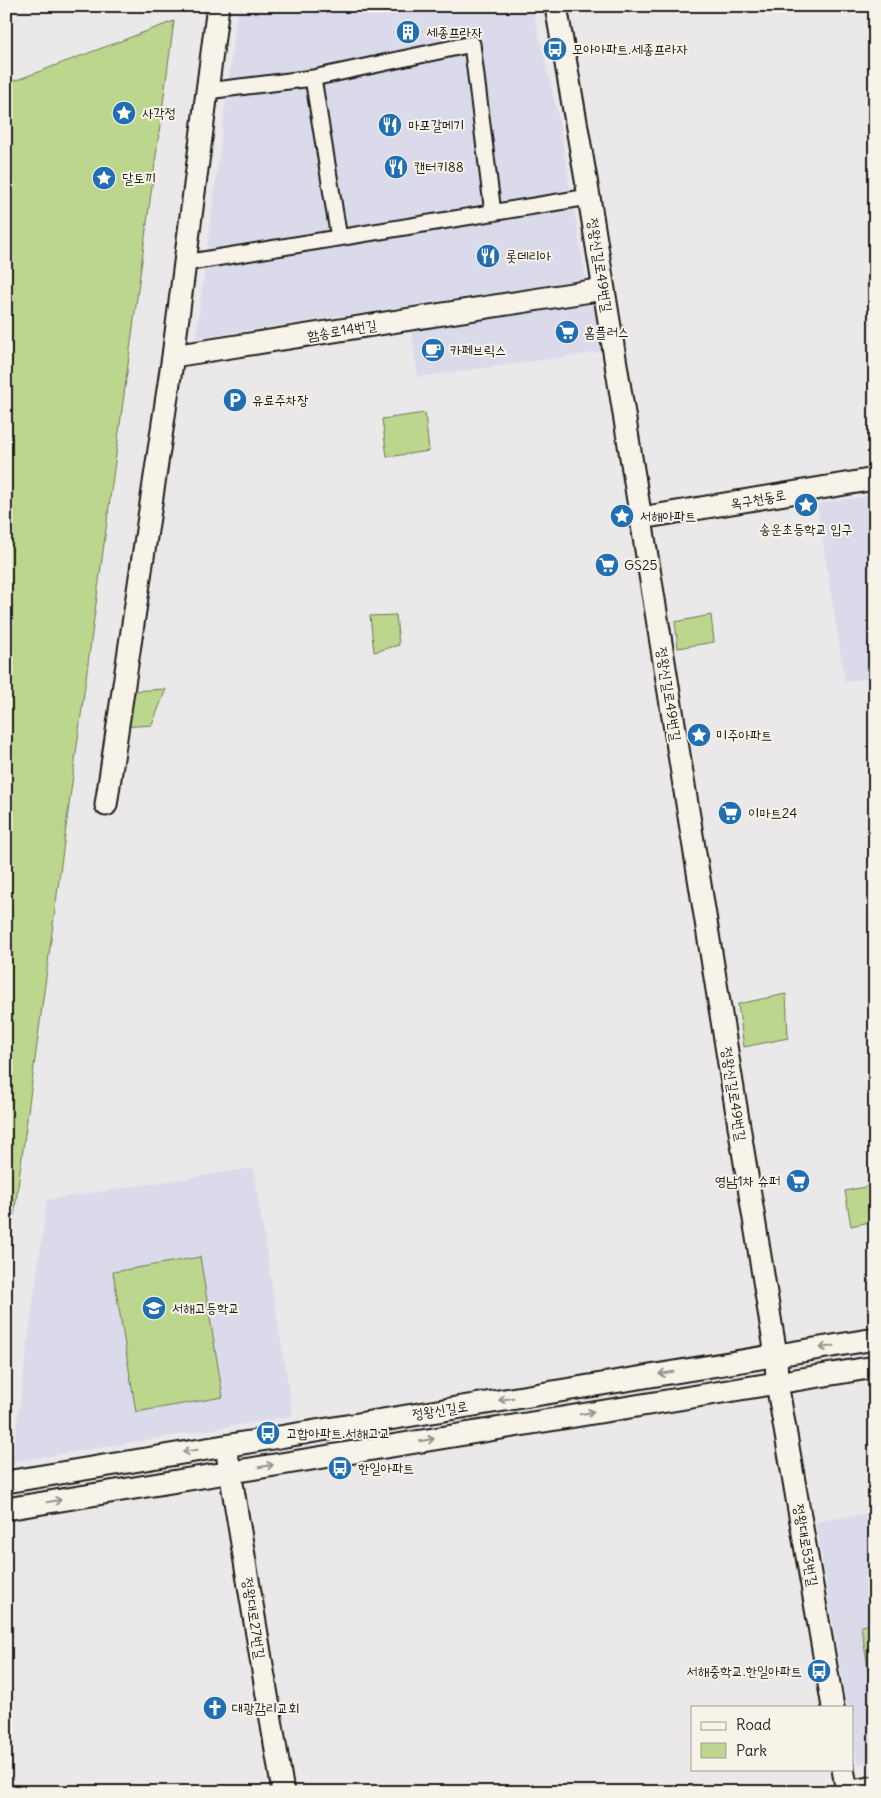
<svg xmlns="http://www.w3.org/2000/svg" width="881" height="1798" font-family="Delius,'Poor Story',sans-serif">
<style>
.built{fill:#dadaea}
.green{fill:#bcd68d;stroke:#6c7954}
.lines{fill:none;stroke-linecap:round;stroke-linejoin:round}
.street-casing{stroke:#1c1c1c;stroke-width:19}
.secondary-casing{stroke:#1c1c1c;stroke-width:25}
.street{stroke:#f7f3e8;stroke-width:15}
.secondary{stroke:#f7f3e8;stroke-width:21}
.oneway{stroke:#94928c}
.labels{text-anchor:middle;dominant-baseline:central;stroke-width:4;stroke-linejoin:round;paint-order:stroke}
.poi-label{font-size:14px;fill:#1c1c1c;stroke:#f7f3e8;text-anchor:start}
.street-label{font-size:14px;fill:#1c1c1c;stroke:#f7f3e8}
</style>
<rect width="100%" height="100%" fill="#eae8e9"/>
<filter id="ink" filterUnits="userSpaceOnUse"><feTurbulence type="fractalNoise" baseFrequency=".02" numOctaves="2"/><feDisplacementMap in="SourceGraphic" scale="10" xChannelSelector="R" yChannelSelector="G"/><feConvolveMatrix kernelMatrix="1 2 1 2 8 2 1 2 1" color-interpolation-filters="sRGB"/></filter>
<g filter="url(#ink)">
<!-- built -->
<path class="built" d="M238,6H532L557,111L586,279L196,338Z
M595,298L606,351L418,377L411,327Z
M875,495V677L845,682L817,504Z
M253,1168L293,1416L12,1462L47,1200Z
M875,1512V1761L857,1764L852,1737V1707H847L816,1522Z"/>
<!-- green -->
<path class="green" d="M174,21L6,1276V84Z
M425,413L429,451L387,457L382,419Z
M396,615L399,645L374,652L370,616Z
M711,615L714,642L678,648L675,622Z
M166,689L152,725L123,727L130,691Z
M786,994L788,1038L744,1047L738,1004Z
M875,1185V1221L851,1226L845,1191Z
M200,1257L223,1397L136,1412L113,1272Z
M875,1623V1710L861,1626Z"/>
<g class="lines">
<!-- street casing -->
<g class="street-casing">
<path id="street" d="M313,78L339,238
M207,91L313,78L472,44L493,213
M185,263L589,197"/>
</g>
<!-- secondary casing -->
<g class="secondary-casing">
<path id="secondary" d="M218,6L173,356L604,289
M556,6L589,197L776,1355L777,1383L833,1707
M641,518L875,479
M106,805L173,356
M228,1459L283,1792
M6,1482L875,1339
M6,1509L875,1367
M843,1769L847,1792
M846,1792L875,1787"/>
</g>
<!-- street -->
<use href="#street" class="street"/>
<!-- secondary -->
<use href="#secondary" class="secondary"/>
</g>
<!-- one-way arrows -->
<defs><path id="oneway-shaft" d="M-6 0H5M1.5-3L5.5 0L1.5 3" fill="none" stroke-width="1.6" stroke-linecap="round" stroke-linejoin="round" transform="scale(1.25)"/></defs>
<g class="oneway">
<use href="#oneway-shaft" transform="translate(827 1347) rotate(171)"/>
<use href="#oneway-shaft" transform="translate(666 1373) rotate(171)"/>
<use href="#oneway-shaft" transform="translate(506 1399) rotate(171)"/>
<use href="#oneway-shaft" transform="translate(587 1413) rotate(-9)"/>
<use href="#oneway-shaft" transform="translate(427 1440) rotate(-9)"/>
<use href="#oneway-shaft" transform="translate(190 1451) rotate(170)"/>
<use href="#oneway-shaft" transform="translate(266 1466) rotate(-9)"/>
<use href="#oneway-shaft" transform="translate(54 1501) rotate(-10)"/>
</g>
</g>
<!-- icons -->
<defs>
<g id="building-disc" transform="scale(1.25)"><circle r="9.5" fill="#1f6fb2" stroke="#f7f3e8"/><path d="M-4-6H4V6H1V3H-1V6H-4ZM-2.5-4.3h1.7v1.8h-1.7ZM.8-4.3h1.7v1.8H.8ZM-2.5-1h1.7V.8h-1.7ZM.8-1h1.7V.8H.8Z" fill="#fff"/></g>
<g id="bus-disc" transform="scale(1.25)"><circle r="9.5" fill="#1f6fb2" stroke="#f7f3e8"/><path d="M-5-6H5V4H4V6H2V4H-2V6H-4V4H-5ZM-3.5-4V0h7V-4ZM-3.5 1.2v1.5H-2V1.2ZM2 1.2v1.5H3.5V1.2Z" fill="#fff"/></g>
<g id="sight-disc" transform="scale(1.25)"><circle r="9.5" fill="#1f6fb2" stroke="#f7f3e8"/><path d="M0-6L1.8-2.2L6-1.7L2.9 1.2L3.7 5.4L0 3.3L-3.7 5.4L-2.9 1.2L-6-1.7L-1.8-2.2Z" fill="#fff"/></g>
<g id="restaurant-disc" transform="scale(1.25)"><circle r="9.5" fill="#1f6fb2" stroke="#f7f3e8"/><path d="M-5-6h1v4h1v-4h1v4h1v-4h1v5L-1.5 .5V6h-2V.5L-5-1ZM5-6V6H3V1.5H1.5Q1.5-4 5-6Z" fill="#fff"/></g>
<g id="supermarket-disc" transform="scale(1.25)"><circle r="9.5" fill="#1f6fb2" stroke="#f7f3e8"/><path d="M-6-5.5h2.5l.6 2H6L4.5 2H-2.5L-4.4-4H-6ZM-1.5 3.2a1.3 1.3 0 1 0 .1 0ZM3 3.2a1.3 1.3 0 1 0 .1 0Z" fill="#fff"/></g>
<g id="cafe-disc" transform="scale(1.25)"><circle r="9.5" fill="#1f6fb2" stroke="#f7f3e8"/><path d="M-5.5-4.5H6V0H3Q3 3.5 0 3.5H-2.5Q-5.5 3.5-5.5 0ZM3-3.2v2h1.7v-2ZM-6 4.5H4V6H-6Z" fill="#fff"/></g>
<g id="parking-disc" transform="scale(1.25)"><circle r="9.5" fill="#1f6fb2" stroke="#f7f3e8"/><path d="M-3.5-5.5H1a3.5 3.5 0 0 1 0 7H-1V5.5H-3.5ZM-1-3.4V-.6H.8a1.4 1.4 0 0 0 0-2.8Z" fill="#fff"/></g>
<g id="school-disc" transform="scale(1.25)"><circle r="9.5" fill="#1f6fb2" stroke="#f7f3e8"/><path d="M0-5L7-2L0 1L-7-2ZM-4 1L0 2.5L4 1V4Q0 6-4 4Z" fill="#fff"/></g>
<g id="church-disc" transform="scale(1.25)"><circle r="9.5" fill="#1f6fb2" stroke="#f7f3e8"/><path d="M-1.2-6h2.4v3.5h3.3v2.4h-3.3V6h-2.4V-.1h-3.3v-2.4h3.3Z" fill="#fff"/></g>
</defs>
<g fill-rule="evenodd">
<use href="#building-disc" x="408" y="32"/>
<use href="#bus-disc" x="555" y="49"/>
<use href="#sight-disc" x="124" y="113"/>
<use href="#restaurant-disc" x="390" y="125"/>
<use href="#restaurant-disc" x="396" y="167"/>
<use href="#sight-disc" x="104" y="178"/>
<use href="#restaurant-disc" x="488" y="256"/>
<use href="#supermarket-disc" x="567" y="332"/>
<use href="#cafe-disc" x="433" y="350"/>
<use href="#parking-disc" x="235" y="400"/>
<use href="#sight-disc" x="806" y="505"/>
<use href="#sight-disc" x="622" y="516"/>
<use href="#supermarket-disc" x="607" y="565"/>
<use href="#sight-disc" x="699" y="735"/>
<use href="#supermarket-disc" x="730" y="813"/>
<use href="#supermarket-disc" x="798" y="1181"/>
<use href="#school-disc" x="154" y="1308"/>
<use href="#bus-disc" x="268" y="1433"/>
<use href="#bus-disc" x="340" y="1468"/>
<use href="#bus-disc" x="819" y="1671"/>
<use href="#church-disc" x="215" y="1708"/>
</g>
<g class="labels">
<!-- poi labels -->
<g class="poi-label">
<text x="426" y="32">세종프라자</text>
<text x="572" y="49">모아아파트.세종프라자</text>
<text x="142" y="113">사각정</text>
<text x="408" y="125">마포갈메기</text>
<text x="414" y="167">캔터키88</text>
<text x="122" y="178">달토끼</text>
<text x="506" y="256">롯데리아</text>
<text x="584" y="332">홈플러스</text>
<text x="450" y="350">카페브릭스</text>
<text x="252" y="400">유료주차장</text>
<text x="640" y="516">서해아파트</text>
<text x="806" y="529" text-anchor="middle">송운초등학교 입구</text>
<text x="624" y="565">GS25</text>
<text x="716" y="735">미주아파트</text>
<text x="748" y="813">이마트24</text>
<text x="780" y="1181" text-anchor="end">영남1차 슈퍼</text>
<text x="172" y="1308">서해고등학교</text>
<text x="286" y="1433">고합아파트.서해고교</text>
<text x="358" y="1468">한일아파트</text>
<text x="802" y="1671" text-anchor="end">서해중학교.한일아파트</text>
<text x="232" y="1708">대광감리교회</text>
</g>
<!-- street labels -->
<g class="street-label">
<text transform="translate(600 265) rotate(81)">정왕신길로49번길</text>
<text transform="translate(342 330) rotate(-9)">함송로14번길</text>
<text transform="translate(758 499) rotate(-10)">옥구천동로</text>
<text transform="translate(669 694) rotate(81)">정왕신길로49번길</text>
<text transform="translate(734 1094) rotate(81)">정왕신길로49번길</text>
<text transform="translate(440 1410) rotate(-9)">정왕신길로</text>
<text transform="translate(806 1545) rotate(80)">정왕대로53번길</text>
<text transform="translate(254 1618) rotate(81)">정왕대로27번길</text>
</g>
</g>
<!-- margin -->
<rect width="881" height="1798" fill="none" stroke="#f7f3e8" stroke-width="25"/>
<rect x="12" y="12" width="856" height="1773" fill="none" stroke="#1c1c1c" stroke-width="2" filter="url(#ink)"/>
<!-- legend -->
<rect x="691" y="1706" width="162" height="65" fill="#f7f3e8" stroke="#9f9d96"/>
<rect x="701" y="1722" width="25" height="8" fill="#f7f3e8" stroke="#9f9d96"/>
<text x="736" y="1730" font-size="15" fill="#1c1c1c">Road</text>
<rect x="701" y="1743" width="25" height="15" fill="#bcd68d" stroke="#9f9d96"/>
<text x="736" y="1756" font-size="15" fill="#1c1c1c">Park</text>
</svg>
